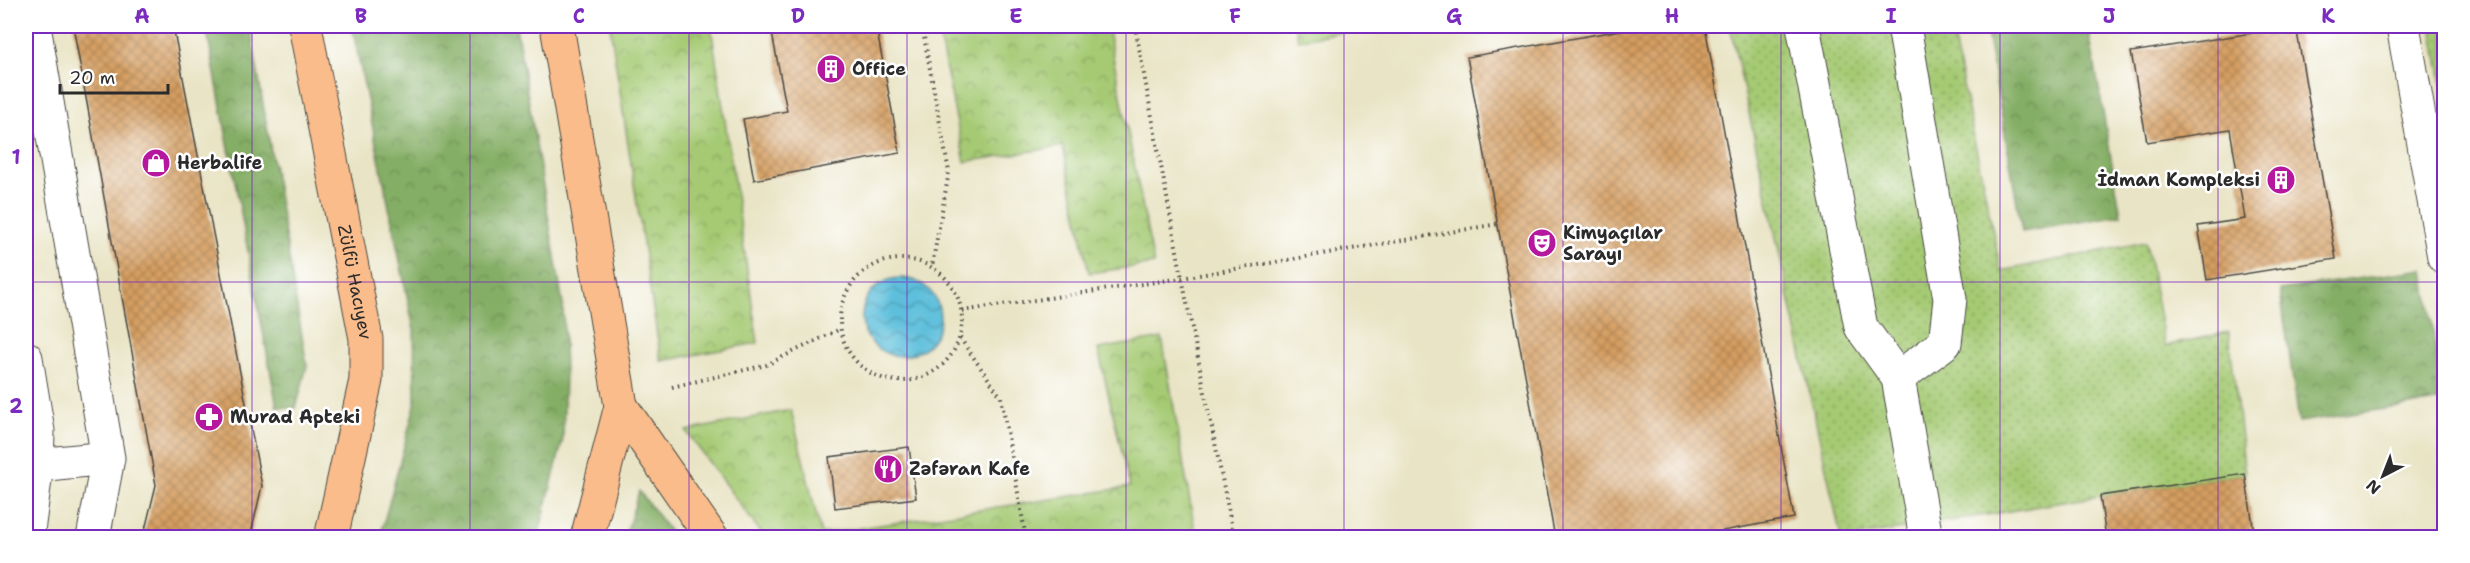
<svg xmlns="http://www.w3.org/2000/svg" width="2470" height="563" font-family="'Shantell Sans',sans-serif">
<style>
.grass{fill:url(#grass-dots);stroke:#687a4f;stroke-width:1.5}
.forest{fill:url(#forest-crowns);stroke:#586c48;stroke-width:1.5}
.park{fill:url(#park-crowns);stroke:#687a4f;stroke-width:1.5}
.water{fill:url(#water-waves);stroke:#447583;stroke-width:1.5}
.building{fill:url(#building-cross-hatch)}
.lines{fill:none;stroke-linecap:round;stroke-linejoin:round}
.minor-casing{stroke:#484742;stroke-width:35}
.major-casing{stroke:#484742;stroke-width:35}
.path{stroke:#484742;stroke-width:4;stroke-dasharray:1.5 4.5;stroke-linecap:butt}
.minor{stroke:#fff;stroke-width:33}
.major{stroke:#fabc8b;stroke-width:33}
.grid{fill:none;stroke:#7b2cbf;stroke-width:1.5;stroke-opacity:0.55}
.labels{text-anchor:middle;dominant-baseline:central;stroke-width:5;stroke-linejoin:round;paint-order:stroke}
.poi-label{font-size:18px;font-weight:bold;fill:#2b2b2b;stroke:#fff;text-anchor:start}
.street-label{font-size:18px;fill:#2b2b2b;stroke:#fff}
.neatline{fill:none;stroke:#7b2cbf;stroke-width:2}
.grid-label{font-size:20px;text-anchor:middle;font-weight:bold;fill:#7b2cbf}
</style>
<defs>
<pattern id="grass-dots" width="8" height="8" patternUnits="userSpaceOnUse" patternTransform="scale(1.5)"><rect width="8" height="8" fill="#a5ca73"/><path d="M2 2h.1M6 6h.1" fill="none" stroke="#87a45f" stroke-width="1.8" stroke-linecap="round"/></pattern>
<pattern id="forest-crowns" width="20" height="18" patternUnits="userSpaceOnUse" patternTransform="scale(1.5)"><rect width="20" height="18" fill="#84ae65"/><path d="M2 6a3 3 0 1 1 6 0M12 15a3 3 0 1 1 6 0" fill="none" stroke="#6c8e53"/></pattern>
<pattern id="park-crowns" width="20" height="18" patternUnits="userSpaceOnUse" patternTransform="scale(1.5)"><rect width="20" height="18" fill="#a5ca73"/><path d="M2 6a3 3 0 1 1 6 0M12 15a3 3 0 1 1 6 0" fill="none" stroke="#87a45f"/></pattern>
<pattern id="water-waves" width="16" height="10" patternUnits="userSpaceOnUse" patternTransform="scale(1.5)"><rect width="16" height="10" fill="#5dbfdb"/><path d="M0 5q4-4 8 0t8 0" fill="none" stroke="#4d9bb2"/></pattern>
<pattern id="building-cross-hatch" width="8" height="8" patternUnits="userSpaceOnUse" patternTransform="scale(1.5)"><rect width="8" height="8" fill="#d59e61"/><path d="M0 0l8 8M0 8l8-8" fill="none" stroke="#ad8150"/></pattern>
</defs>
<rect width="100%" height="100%" fill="#fff"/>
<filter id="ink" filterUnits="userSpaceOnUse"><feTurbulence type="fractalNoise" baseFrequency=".0167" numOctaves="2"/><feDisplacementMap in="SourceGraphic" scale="12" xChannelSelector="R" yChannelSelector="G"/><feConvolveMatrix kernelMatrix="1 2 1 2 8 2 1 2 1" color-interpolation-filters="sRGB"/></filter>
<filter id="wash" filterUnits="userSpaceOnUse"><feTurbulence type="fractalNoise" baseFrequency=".008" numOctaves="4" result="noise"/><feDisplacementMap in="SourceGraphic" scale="24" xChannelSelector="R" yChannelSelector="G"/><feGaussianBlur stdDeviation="1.35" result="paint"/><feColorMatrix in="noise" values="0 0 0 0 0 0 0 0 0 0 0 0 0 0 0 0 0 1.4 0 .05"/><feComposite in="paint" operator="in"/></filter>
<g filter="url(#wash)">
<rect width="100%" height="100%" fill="#e9e4c5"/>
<!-- grass -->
<path class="grass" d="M1730,26H1951L2001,271L2146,242L2165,346L2229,332L2245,474L2100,496L1853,537H1841Z
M2432,26H2444V96Z"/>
<!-- forest -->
<path class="forest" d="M206,26H250L307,366L296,408L277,407Z
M352,26H516L563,304L565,375L563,439L538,537H380L415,405L414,330Z
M1986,26H2088L2121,215L2022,232Z
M2424,269L2443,400L2299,422L2280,290Z
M639,491L674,537H625Z"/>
<!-- park -->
<path class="park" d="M610,26H711L758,343L661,361Z
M937,26H1107L1154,264L1089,273L1063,146L965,162Z
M1295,26H1373L1298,40Z
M1162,338L1196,537H764L686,431L791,410L821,534L1130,487L1098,349Z"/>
<!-- water -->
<path class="water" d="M862 317a39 39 0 1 1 78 0a39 39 0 1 1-78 0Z"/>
<g id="blocks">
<!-- building -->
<path class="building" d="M73,26H173L262,486L250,538H143L156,485Z
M783,26H876L900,153L754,180L743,119L787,111L771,28Z
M1644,26H1705L1794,518L1684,538H1555L1467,57Z
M2296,26L2336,259L2207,280L2198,226L2245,219L2230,129L2147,142L2131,52Z
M909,447L916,498L835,508L829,457Z
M2245,474L2255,538H2106L2100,496Z"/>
</g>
</g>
<g filter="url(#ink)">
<use href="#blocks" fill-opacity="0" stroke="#484742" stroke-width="1.5"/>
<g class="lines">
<!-- minor casing -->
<g class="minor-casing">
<path id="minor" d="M34,26L108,458L93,538
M1803,26L1861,327L1898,378L1926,538
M2403,26L2444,257
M26,358L38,431L37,465L27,538
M1898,378L1945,343L1950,299L1904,26
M26,472L37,465L108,458"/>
</g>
<!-- major casing -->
<g class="major-casing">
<g id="major">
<path id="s1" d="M305,26L366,339V380L331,538"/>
<path d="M557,26L621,406L587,538"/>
<path d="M621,406L712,538"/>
</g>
</g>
<!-- path -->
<path class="path" d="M922,26L949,172L932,266
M1135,26L1182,278L1234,538
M840 320a61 61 0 1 1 122 0a61 61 0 1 1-122 0Z
M962,311L1182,278L1498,224
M960,338L1001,397L1026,538
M672,387L766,365L840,329"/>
<!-- minor -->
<use href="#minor" class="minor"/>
<!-- major -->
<use href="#major" class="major"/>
</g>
</g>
<!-- grid -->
<path class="grid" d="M252,26V538M470,26V538M689,26V538M907,26V538M1126,26V538M1344,26V538M1563,26V538M1781,26V538M2000,26V538M2218,26V538M26,282H2444"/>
<!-- icons -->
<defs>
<g id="building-disc" transform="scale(1.5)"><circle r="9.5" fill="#b5179e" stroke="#fff"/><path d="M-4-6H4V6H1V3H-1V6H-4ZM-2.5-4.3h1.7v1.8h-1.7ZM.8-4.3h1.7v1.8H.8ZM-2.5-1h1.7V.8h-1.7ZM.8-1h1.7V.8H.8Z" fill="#fff"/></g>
<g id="shop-disc" transform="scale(1.5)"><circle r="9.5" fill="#b5179e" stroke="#fff"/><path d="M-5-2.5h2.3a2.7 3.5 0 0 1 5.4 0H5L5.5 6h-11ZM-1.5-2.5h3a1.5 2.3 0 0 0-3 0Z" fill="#fff"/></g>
<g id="theatre-disc" transform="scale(1.5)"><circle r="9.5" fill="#b5179e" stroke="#fff"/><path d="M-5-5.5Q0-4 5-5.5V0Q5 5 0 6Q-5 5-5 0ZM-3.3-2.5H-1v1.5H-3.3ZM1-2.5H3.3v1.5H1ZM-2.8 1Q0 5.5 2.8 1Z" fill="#fff"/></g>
<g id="pharmacy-disc" transform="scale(1.5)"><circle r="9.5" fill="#b5179e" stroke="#fff"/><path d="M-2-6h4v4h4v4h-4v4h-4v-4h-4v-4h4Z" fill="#fff"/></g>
<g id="restaurant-disc" transform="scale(1.5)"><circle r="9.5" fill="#b5179e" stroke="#fff"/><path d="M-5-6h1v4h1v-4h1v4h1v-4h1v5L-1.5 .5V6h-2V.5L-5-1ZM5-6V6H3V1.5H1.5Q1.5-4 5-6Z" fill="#fff"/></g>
</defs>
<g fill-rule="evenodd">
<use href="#building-disc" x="831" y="69"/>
<use href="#shop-disc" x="156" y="163"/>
<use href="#building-disc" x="2281" y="180"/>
<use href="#theatre-disc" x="1542" y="243"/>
<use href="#pharmacy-disc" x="209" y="417"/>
<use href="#restaurant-disc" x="888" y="469"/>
</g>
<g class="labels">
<!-- poi labels -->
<g class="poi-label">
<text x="852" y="69">Office</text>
<text x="177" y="163">Herbalife</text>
<text x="2260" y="180" text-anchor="end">İdman Kompleksi</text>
<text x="1563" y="233">Kimyaçılar<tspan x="1563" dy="21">Sarayı</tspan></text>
<text x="230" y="417">Murad Apteki</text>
<text x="909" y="469">Zәfәran Kafe</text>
</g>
<!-- street labels -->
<g class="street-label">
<text stroke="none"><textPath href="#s1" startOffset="261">Zülfü Hacıyev</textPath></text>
</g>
</g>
<!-- margin -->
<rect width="2470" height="563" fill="none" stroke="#fff" stroke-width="66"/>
<!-- north arrow -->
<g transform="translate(2383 476) rotate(222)" stroke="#ffffff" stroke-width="4.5" paint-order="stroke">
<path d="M0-4.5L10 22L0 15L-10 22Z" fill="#2b2b2b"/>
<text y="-9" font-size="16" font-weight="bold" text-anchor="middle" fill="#2b2b2b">N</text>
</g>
<!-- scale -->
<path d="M60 84v9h108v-9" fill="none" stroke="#2b2b2b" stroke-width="3"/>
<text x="69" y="84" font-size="18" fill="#2b2b2b" stroke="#ffffff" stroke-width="4.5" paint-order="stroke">20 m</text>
<rect x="33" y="33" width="2404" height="497" class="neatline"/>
<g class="grid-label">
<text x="142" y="23">A</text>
<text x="361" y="23">B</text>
<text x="579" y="23">C</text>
<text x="798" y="23">D</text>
<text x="1016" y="23">E</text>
<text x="1235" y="23">F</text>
<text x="1454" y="23">G</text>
<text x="1672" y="23">H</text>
<text x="1891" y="23">I</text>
<text x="2109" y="23">J</text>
<text x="2328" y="23">K</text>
<text x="16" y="164">1</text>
<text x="16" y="413">2</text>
</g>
</svg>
